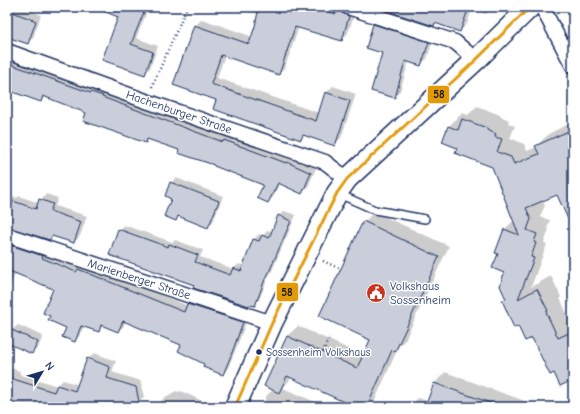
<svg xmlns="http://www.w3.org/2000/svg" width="580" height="414" font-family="'Comic Neue',sans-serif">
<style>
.shadow{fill:#0003}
.building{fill:#caceda;stroke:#1b2f5e}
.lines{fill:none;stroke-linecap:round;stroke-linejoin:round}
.lane-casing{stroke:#1b2f5e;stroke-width:10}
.street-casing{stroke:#1b2f5e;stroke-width:17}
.secondary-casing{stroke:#1b2f5e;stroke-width:23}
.path{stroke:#1b2f5e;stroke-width:2.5;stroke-dasharray:1 3;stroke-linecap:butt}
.lane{stroke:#fff;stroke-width:7}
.street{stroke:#fff;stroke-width:14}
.secondary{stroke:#fff;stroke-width:20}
.bus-1-casing{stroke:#fff;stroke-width:6}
.bus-1{stroke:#e19a09;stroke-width:3}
.bus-dot{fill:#1b2f5e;stroke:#fff;stroke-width:1.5}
.labels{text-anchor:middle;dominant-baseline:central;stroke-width:3;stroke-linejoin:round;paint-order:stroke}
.bus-label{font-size:11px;fill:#1b2f5e;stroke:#fff;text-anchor:start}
.street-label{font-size:12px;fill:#1b2f5e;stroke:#fff}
.poi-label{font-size:12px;fill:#1b2f5e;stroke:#fff;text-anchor:start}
.line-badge{stroke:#fff;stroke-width:1.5}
.pale-badge-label{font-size:11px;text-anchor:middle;font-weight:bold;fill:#111}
</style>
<rect width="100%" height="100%" fill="#fff"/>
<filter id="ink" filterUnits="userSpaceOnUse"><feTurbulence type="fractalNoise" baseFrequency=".025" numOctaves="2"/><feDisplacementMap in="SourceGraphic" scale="8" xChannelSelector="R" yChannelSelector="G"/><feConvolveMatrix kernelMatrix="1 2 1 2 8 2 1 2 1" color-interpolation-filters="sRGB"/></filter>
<g filter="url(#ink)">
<!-- shadow -->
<path class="shadow" d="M7,7H20L41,15L33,38L27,43L7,36Z
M115,7H149L136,38L158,46L150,68L145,74L103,59L119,16Z
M237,7H351L356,9L348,33L342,40L299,27L285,67L279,74L225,55L217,78L319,113L326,93L333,86L356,94L341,138L334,145L304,135L301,139L218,100L175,85L195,26L202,19L253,37L259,14Z
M380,7H492L486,14L472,9L467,24L460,31L436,22L434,25Z
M380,19L434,37L427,59L421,64L409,61L400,91L394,97L383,52L374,25Z
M14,57L293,157L316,168L308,187L302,193L280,183L274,196L268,202L264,184L180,149L149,138L145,142L88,112L45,96L41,101L7,89V65L8,63Z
M477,106L500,115V116L509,120L508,123L515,126L510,138L524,144L527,151L537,147L536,146L550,133L573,122V228L558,194L542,200L545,205L540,217L550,220L547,228L549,229L544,243L547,244L531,287L551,276L561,297L560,298L572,325L573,324V379L554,372L533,336L519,325L503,301L506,298V273L499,254L496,252L505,229L514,220L493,166L459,147L449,126L462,113L468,115Z
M176,178L223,196L213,222L208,227L179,216L175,220L172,198L171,183Z
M7,194L17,198L19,196L39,203L40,200L46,194L58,198L55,206L87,216L80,236L74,242L53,235L49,239L7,220Z
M284,211L296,215L271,273L269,275L259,300L254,305L195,284L119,230L124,225L172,242L175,240L203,250L200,257L233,269L239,264L244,266L254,239L259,234L263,236L268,230L273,232L279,216Z
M374,212L449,246L405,340L399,346L372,407H343L346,402L291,377L289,381L283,388L327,407H262L267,395L274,389L287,336L298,326L364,356L371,339L364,222Z
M12,239L84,264L188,306V304L194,299L248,317L237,346L228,368L223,374L206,363L182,344L125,321L124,326L118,331L104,325L98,331L84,326L80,335L75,341L67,327L55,288L18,273L14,276L7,297V244Z
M18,325L43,336L38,348L32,353L12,330Z
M94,353L116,361L112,372L141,381L144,397L134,407H15L16,402L7,398V367L20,371L19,373L57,386L63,380L79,385L88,359Z
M445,372L533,404L532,407H409L418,398L428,401L435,383Z
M176,391L179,392L181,391L211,405L210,407H155L164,398Z"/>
<!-- building -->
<path class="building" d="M96,7H146L131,44L153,52L145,75L102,60L118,17L96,8Z
M259,7H313L336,14L337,7H340L342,13L349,16L342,41L295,27L279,75L221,55L211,84L316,121L325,92L350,101L335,146L303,135L301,140L213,109L216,100L173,85L194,25L249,44L255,26Z
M379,7H469L460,32L435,23L434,26L378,8Z
M7,10L36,21L28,44L7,37Z
M373,24L429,42L421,66L405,61L395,98L371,91L382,53L366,48Z
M7,63L66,84L91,93V92L103,96L102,97L223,142L224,140L286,163L287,162L311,173L302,194L278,183L268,203L257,198L263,185L214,166V165L178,153L179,150L147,139L146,143L83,121L86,113L43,96L41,102L7,90Z
M462,119L487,128V130L496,134L495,137L502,139L497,152L511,157L514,164L539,154L535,146L573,129V230L557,195L526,208L531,219L527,230L537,234L534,242L536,243L531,257L534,258L518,299L537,289L548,311L546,312L558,338L569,333L573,342V380L560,386L554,373L550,375L532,338L525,341L518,326L514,328L502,300L506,299L500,286L504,273L492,268L498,254L495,253L504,229L519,235L492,167L455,153L457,148L442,142L448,126L458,130Z
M170,182L219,201L208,228L178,216L176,221L164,216L171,199L165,196Z
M39,199L53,204L50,211L81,222L74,243L52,236L50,240L7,227V218L13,201L36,209Z
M278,215L291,221L266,279H265L255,306L249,305V306L193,288L194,285L109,255L118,229L168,247L169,244L198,255L195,262L230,275L233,268L241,271L253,239L259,241L262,235L269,238Z
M363,221L439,257L395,352L392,350L367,407H342L344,402L287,376L279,393L264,386L287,336L357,368L370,340L319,316Z
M7,244L43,256L42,258L76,272L78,269L184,312L187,304L243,322L232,353L223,375L203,367L204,364L178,351L181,345L123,321L118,332L101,325L99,332L81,326L75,342L62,337L66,328L48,320L50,316L43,313L53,289L7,270Z
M12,330L38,342L32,354L7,343V340Z
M87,358L110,367L107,378L136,387L140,407H23L7,402V377L54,392L57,385L75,391Z
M434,383L496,405V407H425Z"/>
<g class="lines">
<!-- lane casing -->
<g class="lane-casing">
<path id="lane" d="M339,194L375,210L425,219"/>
</g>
<!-- street casing -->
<g class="street-casing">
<path id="street" d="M348,7L455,42L476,60
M542,7L573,66
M7,51L146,101L325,162L347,179
M7,235L272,323"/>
</g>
<!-- secondary casing -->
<g class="secondary-casing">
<path id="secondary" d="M235,407L272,323L337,193L347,179L476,60L530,7"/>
</g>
<!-- path -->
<path class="path" d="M152,87L187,7
M323,261L341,269
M323,352L329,337"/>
<!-- lane -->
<use href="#lane" class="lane"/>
<!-- street -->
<use href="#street" class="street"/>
<!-- secondary -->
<use href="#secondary" class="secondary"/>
<!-- bus-1 casing -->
<g class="bus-1-casing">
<path id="bus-1" d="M235,407L272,323L337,193L347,179L476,60L530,7"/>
</g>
<!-- bus-1 -->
<use href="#bus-1" class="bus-1"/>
</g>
</g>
<!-- icons -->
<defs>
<g id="civic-disc" transform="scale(1)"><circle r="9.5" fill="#c8321e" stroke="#fff"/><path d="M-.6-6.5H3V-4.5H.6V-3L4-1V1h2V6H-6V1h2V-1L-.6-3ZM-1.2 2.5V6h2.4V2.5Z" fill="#fff"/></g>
</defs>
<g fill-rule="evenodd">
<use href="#civic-disc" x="376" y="293"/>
</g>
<!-- markers -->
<circle class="bus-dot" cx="259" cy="352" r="3.5"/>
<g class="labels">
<!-- bus labels -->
<g class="bus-label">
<text x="266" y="352">Sossenheim Volkshaus</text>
</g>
<!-- street labels -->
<g class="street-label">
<text transform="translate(179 112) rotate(19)">Hachenburger Straße</text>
<text transform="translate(139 279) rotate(18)">Marienberger Straße</text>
</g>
<!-- poi labels -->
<g class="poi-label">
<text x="390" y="286">Volkshaus<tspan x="390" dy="14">Sossenheim</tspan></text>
</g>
</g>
<g class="line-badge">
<rect x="427" y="85" width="23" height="19" rx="4" fill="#e19a09"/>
<rect x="276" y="282" width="23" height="20" rx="4" fill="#e19a09"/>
</g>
<g class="pale-badge-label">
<text x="439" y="98">58</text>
<text x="287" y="296">58</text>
</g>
<!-- margin -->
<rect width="580" height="414" fill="none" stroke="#fff" stroke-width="24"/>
<rect x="12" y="12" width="556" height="390" fill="none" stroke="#1b2f5e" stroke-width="1.5" filter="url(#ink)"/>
<!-- north arrow -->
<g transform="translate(42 372) rotate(52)" stroke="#ffffff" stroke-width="3" paint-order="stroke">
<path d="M0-3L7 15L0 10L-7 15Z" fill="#1b2f5e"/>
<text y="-6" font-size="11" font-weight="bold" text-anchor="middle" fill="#1b2f5e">N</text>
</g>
</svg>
